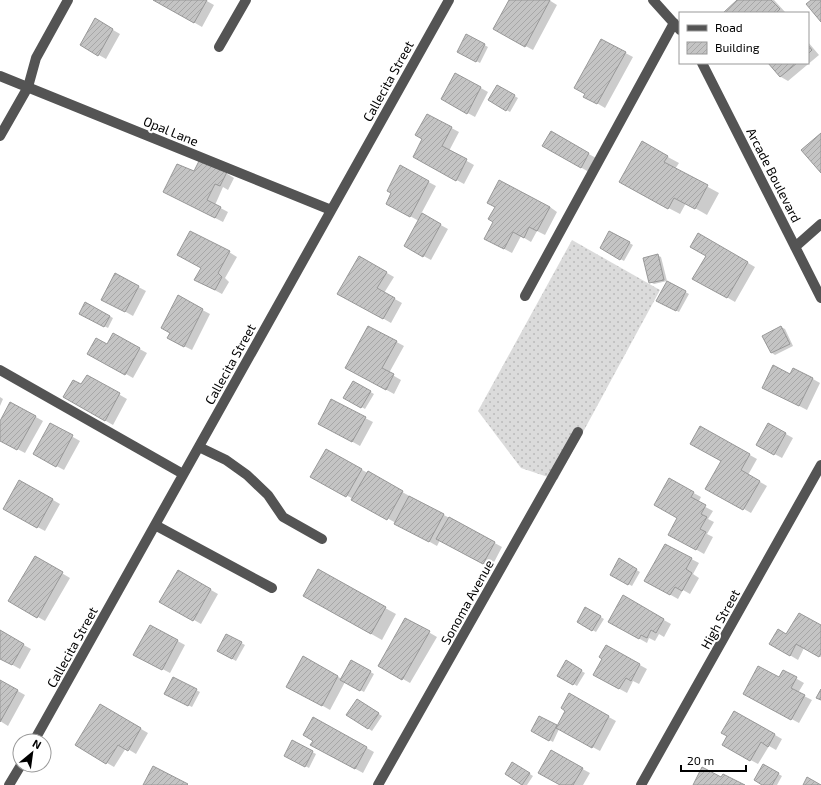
<svg xmlns="http://www.w3.org/2000/svg" width="821" height="785" font-family="'Exo 2',sans-serif">
<style>
.grass{fill:url(#grass-dots)}
.shadow{fill:#0003}
.building{fill:url(#building-hatch);stroke:#989898}
.lines{fill:none;stroke-linecap:round;stroke-linejoin:round}
.minor{stroke:#545454;stroke-width:10}
.labels{text-anchor:middle;dominant-baseline:central;stroke-width:4;stroke-linejoin:round;paint-order:stroke}
.street-label{font-size:13px;fill:#000;stroke:#fff}
</style>
<defs>
<pattern id="grass-dots" width="8" height="8" patternUnits="userSpaceOnUse"><rect width="8" height="8" fill="#dbdbdb"/><path d="M2 2h.1M6 6h.1" fill="none" stroke="#bababa" stroke-width="1.8" stroke-linecap="round"/></pattern>
<pattern id="building-hatch" width="6" height="6" patternUnits="userSpaceOnUse"><rect width="6" height="6" fill="#c4c4c4"/><path d="M-1 1l2-2M0 6l6-6M5 7l2-2" fill="none" stroke="#a7a7a7"/></pattern>
</defs>
<rect width="100%" height="100%" fill="#fff"/>
<!-- grass -->
<path class="grass" d="M572,240L660,290L557,480L521,468L478,411Z"/>
<!-- shadow -->
<path class="shadow" d="M155,0H205L214,5L202,27Z
M510,0H549L557,5L533,50L494,29Z
M738,0H774L786,13H725Z
M96,20L120,34L106,59L81,45Z
M467,35L488,47L480,63L458,51Z
M601,40L633,57L605,108L585,96Z
M808,42L819,55L788,81L781,77L769,63H808Z
M456,74L488,92L475,117L442,99Z
M497,86L518,98L510,112L489,100Z
M427,115L459,132L449,151L474,165L464,184L414,157L423,139Z
M551,133L596,158L589,172L543,146Z
M642,143L679,163L675,169L719,193L707,215L686,203L680,214L632,189Z
M401,167L436,186L421,214L448,229L431,260L405,246L419,221L395,208Z
M194,173H226L234,178L228,190L223,187L215,205L228,212L223,222L172,196Z
M550,207L557,212L545,235L537,231L531,242L521,236L512,253L493,243Z
M610,232L633,245L624,261L601,248Z
M698,234L755,267L735,302L694,278L707,255Z
M229,252L237,257L225,278L229,282L222,294L203,284Z
M657,255L661,257L667,281L654,284L650,282Z
M359,257L394,277L384,293L402,303L391,323L339,293Z
M116,275L146,291L133,316L110,303Z
M668,282L689,294L679,312L658,301Z
M178,297L210,314L192,350L176,342L171,333Z
M86,303L113,318L108,328L80,314Z
M369,327L404,346L389,373L401,380L394,394L347,368Z
M781,327L785,329L793,346L775,355L772,353Z
M114,335L147,353L133,378L89,353L108,346Z
M791,375L813,379L820,383L807,410L770,391Z
M87,376L127,399L113,425L64,397L82,386Z
M353,382L374,394L365,409L345,397Z
M0,397L3,399L0,406Z
M11,403L43,421L25,453L0,440V423Z
M365,418L373,422L360,446L319,423Z
M50,424L80,441L64,470L34,454Z
M768,424L793,438L782,458L765,449Z
M700,427L757,459L748,475L767,486L751,513L707,488L722,461Z
M326,450L502,547L491,568L440,540L437,546L312,476Z
M670,480L701,497L698,503L713,511L708,519L714,522L707,534L713,537L704,554L669,534L678,518Z
M20,481L60,504L45,531L4,509Z
M665,545L699,563L693,574L699,578L690,594L683,590L678,599L653,585Z
M35,557L70,578L45,621L10,601Z
M619,560L640,572L632,586L611,574Z
M178,571L218,594L201,624L161,601Z
M318,571L396,614L382,640L304,596Z
M623,597L671,624L664,637L659,634L655,641L649,638L647,643L610,622Z
M586,608L604,619L596,632L578,622Z
M406,619L437,637L410,683L380,666Z
M150,626L185,645L170,673L134,654Z
M821,627V657L804,648L798,660L771,644L787,635Z
M0,632L31,649L20,669L0,658Z
M226,635L245,645L236,661L218,651Z
M606,646L647,669L639,684L633,681L627,693L594,675L603,659Z
M303,658L342,679L351,661L374,674L364,692L345,682L330,710L288,686Z
M566,662L585,673L577,686L559,675Z
M783,671L804,683L798,693L812,700L799,723L752,698L779,679Z
M0,681L25,695L8,726L0,721Z
M196,690L200,692L192,707L169,696Z
M569,695L616,721L600,751L559,729L553,742L533,731L540,717L558,727L567,710Z
M357,700L382,716L372,731L348,715Z
M100,705L148,733L136,754L126,748L114,767L76,745Z
M735,712L782,739L776,750L769,746L758,764L723,745L728,736Z
M314,719L374,752L363,773L312,745L314,740Z
M292,741L316,754L309,768L285,755Z
M551,752L590,773L583,785H562Z
M513,763L533,776L527,785H523L506,774Z
M763,765L782,776L777,785H764Z"/>
<!-- building -->
<path class="building" d="M153,0H207L194,23Z
M509,0H550L525,47L493,29Z
M737,0H771L780,9L776,13H723Z
M811,0H821V22L806,4Z
M95,18L113,29L98,56L80,45Z
M466,34L485,44L476,62L457,52Z
M601,39L626,52L597,104L583,97L585,94L574,88Z
M808,45L812,50L808,54Z
M768,63H797L780,77Z
M455,73L481,87L467,114L441,99Z
M497,85L515,95L506,111L488,100Z
M427,114L452,127L442,146L467,159L456,181L413,157L422,139L415,135Z
M551,131L589,153L581,168L542,146Z
M821,133V173L801,150Z
M642,141L668,156L664,162L708,185L695,209L674,198L668,209L619,182Z
M200,159L227,172L220,186L215,184L207,200L221,207L215,218L163,192L177,164L194,171Z
M400,165L429,181L410,217L386,204L391,193L387,191Z
M499,180L550,207L537,231L529,227L524,238L513,232L504,249L484,239L493,222L488,219L495,207L487,203Z
M422,213L441,224L423,257L404,246Z
M190,231L230,251L218,273L222,277L215,290L194,280L201,268L177,255Z
M609,231L630,242L620,260L600,248Z
M698,233L748,262L727,298L692,279L706,256L690,247Z
M658,254L664,280L649,283L643,258Z
M359,256L387,272L377,288L395,298L383,319L337,294Z
M115,273L139,286L125,312L101,300Z
M667,281L686,291L676,311L656,301Z
M178,295L203,309L184,347L167,338L170,333L161,328Z
M85,302L110,316L104,327L79,314Z
M368,326L397,341L382,368L394,374L386,390L345,368Z
M781,326L790,344L771,353L762,336Z
M113,333L140,348L125,375L87,354L96,338L107,344Z
M773,365L790,374L793,368L813,378L799,406L762,388Z
M87,375L120,393L105,421L63,397L73,380L81,384Z
M353,381L371,391L361,408L343,398Z
M331,399L366,417L352,442L318,424Z
M10,402L36,416L17,450L0,441V421Z
M50,423L73,435L56,467L33,454Z
M768,423L786,433L774,455L756,445Z
M700,426L750,454L741,470L760,481L743,510L705,489L721,461L690,444Z
M326,449L362,469L346,497L310,477Z
M368,471L403,491L387,520L351,500Z
M669,478L694,492L691,497L706,505L701,514L707,517L700,529L706,532L696,550L668,535L677,518L654,505Z
M19,480L53,499L37,528L3,509Z
M409,496L444,514L429,542L394,524Z
M449,517L495,542L483,564L436,539Z
M665,544L692,558L686,569L692,573L682,591L675,587L670,595L644,581Z
M35,556L63,572L37,618L8,601Z
M619,558L637,569L628,585L610,575Z
M318,569L386,607L371,634L303,596Z
M178,570L211,589L193,621L159,602Z
M623,595L664,619L656,633L651,630L647,638L641,635L639,639L608,622Z
M585,607L601,616L592,631L577,622Z
M799,613L821,625V653L819,657L796,644L790,656L769,644L778,629L786,634Z
M405,618L430,631L402,680L378,666Z
M150,625L178,640L162,670L133,655Z
M0,630L24,644L12,665L0,659Z
M226,634L242,642L232,659L217,651Z
M606,645L640,664L631,681L626,678L619,689L593,675L602,659L599,657Z
M303,656L338,676L322,706L286,687Z
M351,660L371,671L360,691L340,680Z
M566,660L582,670L573,685L557,676Z
M758,666L779,677L783,670L797,677L791,688L805,695L791,720L743,694Z
M173,677L197,689L188,706L164,694Z
M0,680L18,690L0,722Z
M821,689V700L816,698Z
M569,693L609,716L592,748L556,728L565,711L561,708Z
M357,699L379,713L368,729L346,715Z
M100,704L141,728L128,751L118,745L106,764L75,745Z
M734,711L775,734L768,747L761,742L750,761L722,745L727,736L721,733Z
M539,716L557,725L549,741L531,731Z
M313,717L367,747L355,769L310,745L313,741L303,735Z
M292,740L313,751L305,767L284,756Z
M551,750L583,768L573,785H560L538,773Z
M512,762L530,773L522,785L505,774Z
M763,764L779,773L772,785H762L754,780Z
M153,766L188,784L187,785H143Z
M702,767L721,777L723,774L745,785H693Z
M807,777L821,785H803Z"/>
<g class="lines">
<!-- minor -->
<path class="minor" d="M653,0L680,30
M219,47L246,0
M702,63L821,298
M0,76L331,210
M0,136L28,87L36,58L68,0
M795,247L821,224
M525,296L674,23
M0,370L183,474
M199,447L226,460L247,475L268,495L283,517L322,539
M155,525L272,588
M34,741L449,0
M9,785L21,765
M378,785L578,432
M641,785L821,465"/>
</g>
<g class="labels">
<!-- street labels -->
<g class="street-label">
<text transform="translate(388 81) rotate(-61)">Callecita Street</text>
<text transform="translate(171 131) rotate(22)">Opal Lane</text>
<text transform="translate(774 175) rotate(63)">Arcade Boulevard</text>
<text transform="translate(230 364) rotate(-61)">Callecita Street</text>
<text transform="translate(467 602) rotate(-61)">Sonoma Avenue</text>
<text transform="translate(720 619) rotate(-61)">High Street</text>
<text transform="translate(72 647) rotate(-61)">Callecita Street</text>
</g>
</g>
<!-- legend -->
<rect x="679" y="12" width="130" height="52" fill="#ffffff" stroke="#999999"/>
<rect x="687" y="25" width="20" height="6" fill="#545454" stroke="#999999"/>
<text x="715" y="32" font-size="12" fill="#000000">Road</text>
<rect x="687" y="42" width="20" height="12" fill="url(#building-hatch)" stroke="#999999"/>
<text x="715" y="52" font-size="12" fill="#000000">Building</text>
<!-- north arrow -->
<g transform="translate(32 753) rotate(29)"><circle r="19" fill="#ffffff" stroke="#999999"/>
<path d="M0-3L7 15L0 10L-7 15Z" fill="#000000"/>
<text y="-6" font-size="11" font-weight="bold" text-anchor="middle" fill="#000000">N</text>
</g>
<!-- scale -->
<path d="M681 765v6h65v-6" fill="none" stroke="#000000" stroke-width="2"/>
<text x="687" y="765" font-size="12" fill="#000000" stroke="#ffffff" stroke-width="3" paint-order="stroke">20 m</text>
</svg>
